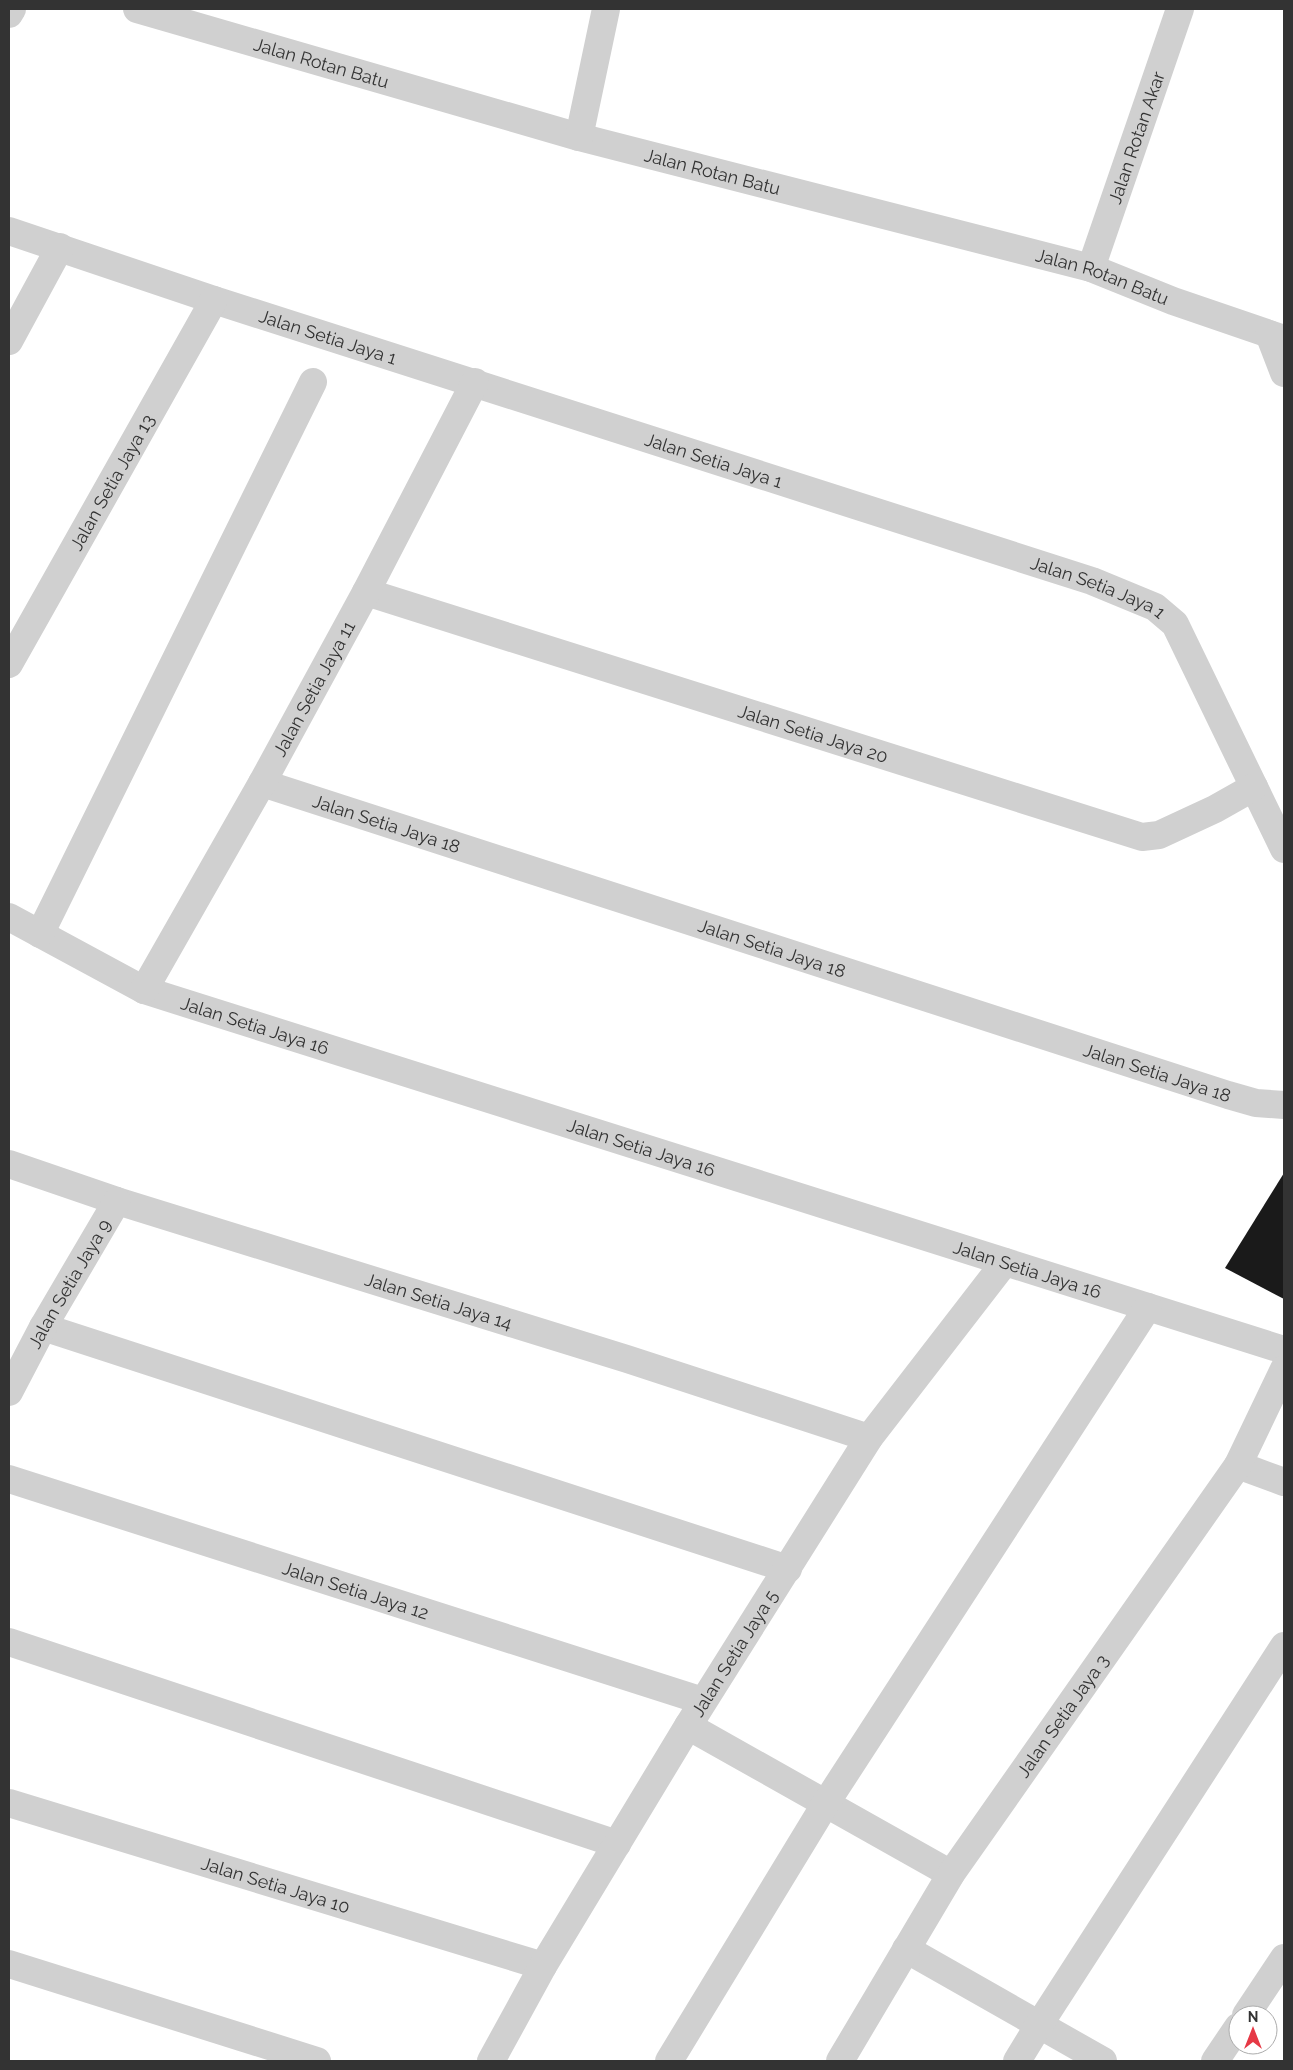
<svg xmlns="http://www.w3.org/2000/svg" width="1293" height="2070" font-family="Raleway,sans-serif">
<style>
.building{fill:#1a1a1a}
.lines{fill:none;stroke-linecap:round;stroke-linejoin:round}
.minor{stroke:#d0d0d0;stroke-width:28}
.labels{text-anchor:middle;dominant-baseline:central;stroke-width:5;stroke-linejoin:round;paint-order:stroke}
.street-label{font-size:18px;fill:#333;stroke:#fff}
</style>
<rect width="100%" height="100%" fill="#fff"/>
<!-- building -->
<path class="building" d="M1284,1173V1299L1225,1268Z"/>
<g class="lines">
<!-- minor -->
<g class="minor">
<path id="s1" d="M137,9L579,137L1091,268L1173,301L1284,339"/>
<path d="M9,14L12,9"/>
<path d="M579,137L606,9"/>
<path id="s2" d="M9,231L214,300L1092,581L1155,607L1175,624L1284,849"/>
<path id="s3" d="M1091,268L1180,9"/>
<path d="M1269,334L1284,373"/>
<path d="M9,341L60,247"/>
<path id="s4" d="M366,592L1142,837L1159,835L1215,809L1254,787"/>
<path id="s5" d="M9,664L214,300"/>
<path id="s6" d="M262,783L1228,1095L1256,1103L1284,1105"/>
<path id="s7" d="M9,917L144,990L1284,1350"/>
<path d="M40,934L313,382"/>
<path id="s8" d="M144,990L262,783L366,592L475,382"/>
<path id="s9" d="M9,1164L117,1201L627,1359L869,1438"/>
<path d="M43,1327L788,1569"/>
<path id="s10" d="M9,1392L43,1327L117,1201"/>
<path d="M1238,1465L1284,1482"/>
<path id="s11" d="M9,1479L703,1701"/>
<path d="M9,1642L617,1844"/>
<path d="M688,1726L951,1874"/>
<path id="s12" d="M9,1803L543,1966"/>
<path d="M906,1949L1103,2061"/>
<path d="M9,1964L317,2061"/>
<path d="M1246,2015L1284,1958"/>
<path id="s13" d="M491,2061L543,1966L688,1726L869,1438L1005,1262"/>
<path d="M669,2061L826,1803L1148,1307"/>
<path id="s14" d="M840,2061L951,1874L1238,1465L1284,1369"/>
<path d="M1017,2061L1039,2025L1284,1646"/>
<path d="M1215,2061L1238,2027"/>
</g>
</g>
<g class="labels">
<!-- street labels -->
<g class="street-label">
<text stroke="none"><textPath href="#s1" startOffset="192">Jalan Rotan Batu</textPath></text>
<text stroke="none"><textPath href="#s3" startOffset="138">Jalan Rotan Akar</textPath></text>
<text stroke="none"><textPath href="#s1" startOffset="598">Jalan Rotan Batu</textPath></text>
<text stroke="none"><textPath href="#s1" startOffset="1002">Jalan Rotan Batu</textPath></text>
<text stroke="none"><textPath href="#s2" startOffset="336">Jalan Setia Jaya 1</textPath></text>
<text stroke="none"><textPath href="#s2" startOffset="741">Jalan Setia Jaya 1</textPath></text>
<text stroke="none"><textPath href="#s5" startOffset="209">Jalan Setia Jaya 13</textPath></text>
<text stroke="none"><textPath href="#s2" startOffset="1146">Jalan Setia Jaya 1</textPath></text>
<text stroke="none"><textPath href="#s8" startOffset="346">Jalan Setia Jaya 11</textPath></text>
<text stroke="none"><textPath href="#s4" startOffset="469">Jalan Setia Jaya 20</textPath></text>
<text stroke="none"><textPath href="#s6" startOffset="131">Jalan Setia Jaya 18</textPath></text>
<text stroke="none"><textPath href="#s6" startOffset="536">Jalan Setia Jaya 18</textPath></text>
<text stroke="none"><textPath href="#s7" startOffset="270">Jalan Setia Jaya 16</textPath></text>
<text stroke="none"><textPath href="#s6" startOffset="941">Jalan Setia Jaya 18</textPath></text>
<text stroke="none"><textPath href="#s7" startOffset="675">Jalan Setia Jaya 16</textPath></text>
<text stroke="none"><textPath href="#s7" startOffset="1080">Jalan Setia Jaya 16</textPath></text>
<text stroke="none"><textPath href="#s10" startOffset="124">Jalan Setia Jaya 9</textPath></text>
<text stroke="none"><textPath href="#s9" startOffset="451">Jalan Setia Jaya 14</textPath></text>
<text stroke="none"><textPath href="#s11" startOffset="364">Jalan Setia Jaya 12</textPath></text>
<text stroke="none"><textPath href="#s13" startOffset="475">Jalan Setia Jaya 5</textPath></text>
<text stroke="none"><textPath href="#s14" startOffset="411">Jalan Setia Jaya 3</textPath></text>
<text stroke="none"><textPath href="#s12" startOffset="279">Jalan Setia Jaya 10</textPath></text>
</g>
</g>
<!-- border -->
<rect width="1293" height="2070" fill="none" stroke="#333333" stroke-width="20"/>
<!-- north arrow -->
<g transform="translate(1253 2030)"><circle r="24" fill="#ffffff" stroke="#adadad"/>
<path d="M0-4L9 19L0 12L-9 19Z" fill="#e63946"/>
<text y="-8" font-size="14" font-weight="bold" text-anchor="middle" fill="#333333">N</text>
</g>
</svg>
